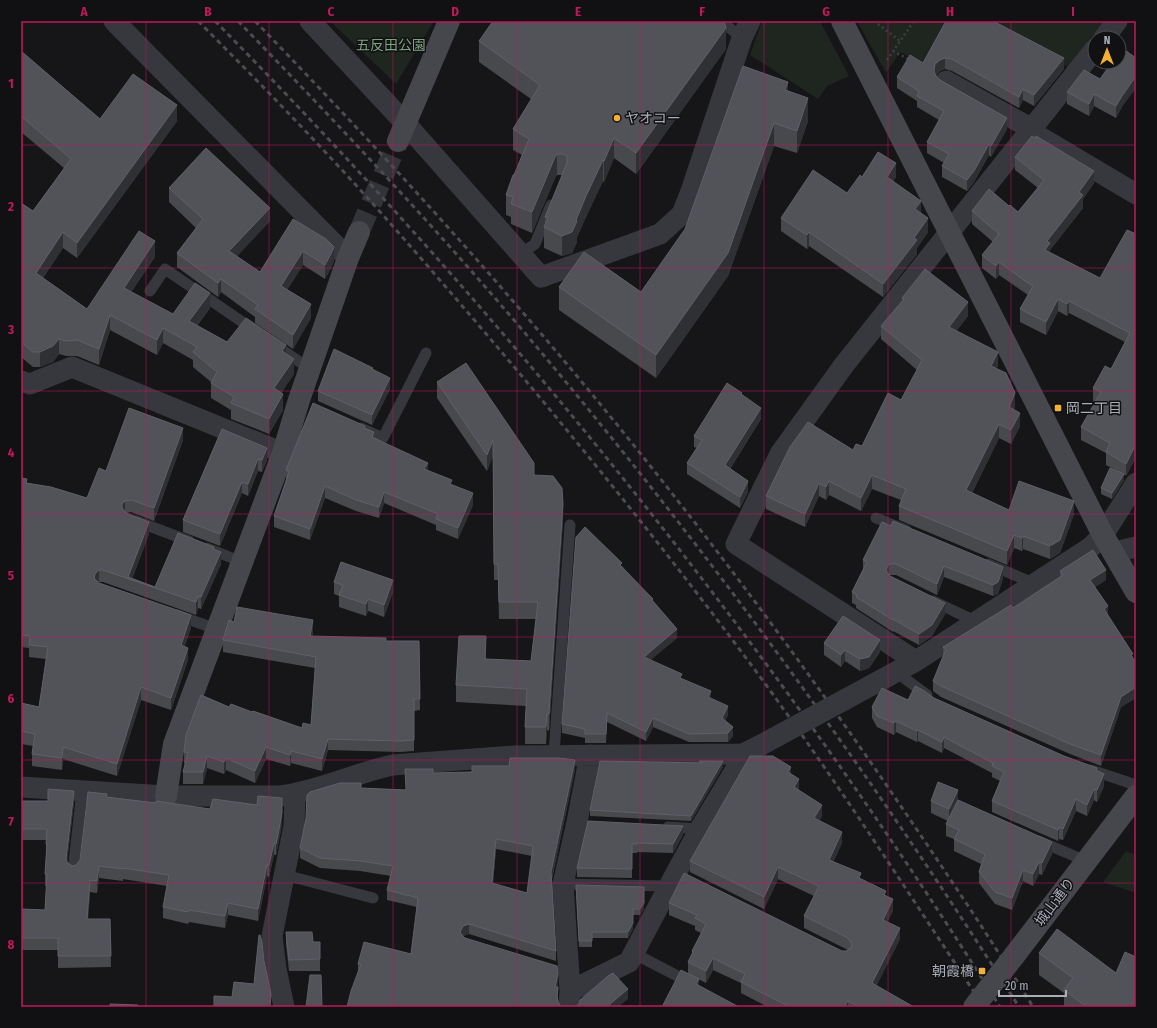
<svg xmlns="http://www.w3.org/2000/svg" width="1157" height="1028" font-family="'Fira Sans Condensed','Noto Sans JP',sans-serif">
<style>
.green{fill:#1e261f}
.lines{fill:none;stroke-linecap:round;stroke-linejoin:round}
.street-tunnel{stroke:#333438;stroke-width:21;stroke-dasharray:21 10;stroke-linecap:butt}
.path{stroke:#3d3f44;stroke-width:2.5;stroke-dasharray:2 3;stroke-linecap:butt}
.lane{stroke:#37383d;stroke-width:11}
.street{stroke:#37383d;stroke-width:21}
.secondary{stroke:#45474d;stroke-width:22}
.rail{stroke:#4a4c52;stroke-width:3;stroke-dasharray:5 4;stroke-linecap:butt}
.street-bridge{stroke:#37383d;stroke-width:21}
.secondary-bridge{stroke:#45474d;stroke-width:22}
.wall{fill:#47494d;fill-rule:evenodd}
.shaded-wall{fill:#2f3033}
.building{fill:#525359;stroke:#5f6168;fill-rule:evenodd}
.grid{fill:none;stroke:#c2185b;stroke-width:1;stroke-opacity:0.55}
.poi-dot{fill:#f2b134;stroke:#111113;stroke-width:1.5}
.labels{text-anchor:middle;dominant-baseline:central;stroke-width:3;stroke-linejoin:round;paint-order:stroke}
.park-label{font-size:14px;fill:#7fa381;stroke:#111113}
.poi-label{font-size:14px;fill:#a8adb8;stroke:#111113;text-anchor:start}
.street-label{font-size:14px;fill:#a8adb8;stroke:#111113}
.neatline{fill:none;stroke:#c2185b;stroke-width:1.5}
.grid-label{font-size:13px;text-anchor:middle;font-weight:bold;fill:#c2185b}
</style>
<rect width="100%" height="100%" fill="#161618"/>
<!-- green -->
<path class="green" d="M330,21H434L396,84Z
M762,21H820L849,76L827,86L818,99L750,55Z
M857,21H948L924,65L900,52L886,73Z
M980,21H1108L1072,69Z
M1126,851L1136,855V893L1103,882Z"/>
<g class="lines">
<!-- street-tunnel -->
<path class="street-tunnel" d="M359,232L398,141"/>
<!-- path -->
<path class="path" d="M874,21L900,41
M893,51L910,60
M887,60L914,21"/>
<!-- lane -->
<path class="lane" d="M721,21L742,38
M521,254L535,244L551,205
M150,291L165,269L254,330
M275,345L310,369
M361,428L383,438L426,353
M876,518L906,530
M136,521L189,541
M207,548L242,562
M988,564L1036,584
M933,601L977,622
M177,615L216,629
M896,672L927,695
M554,754L570,525
M1091,770L1136,785
M668,827L700,829
M1039,841L1086,861
M73,871L82,791
M285,875L373,898
M563,884L668,886
M633,953L691,983"/>
<!-- street -->
<path class="street" d="M114,21L348,258
M310,21L406,124L541,277L660,234L682,214L691,191L742,38L750,21
M1104,38L1117,21
M946,81L1023,124L1030,131L1136,194
M21,381L30,384L72,367L283,453
M1114,552L1136,547
M916,661L736,544L780,454L844,365L1095,49
M846,699L916,661L1091,547L1103,535L1136,483
M21,787L166,796H280C319,791 355,773 393,765L514,756L743,754L761,745
M570,991L629,962L676,873L700,829L736,769L743,754
M284,1007L276,969L272,936L294,826L295,794
M569,1007L570,991L563,884L577,822L590,755"/>
<!-- secondary -->
<path class="secondary" d="M842,21L1103,535L1136,592
M398,141L449,21
M166,796L174,744L283,453L299,400L348,258L359,232
M1014,956L1136,796"/>
<!-- rail -->
<path class="rail" d="M198,21C261,84 323,148 382,214C511,360 636,510 752,666C834,776 908,893 984,1007
M215,21C511,321 776,650 1000,1007
M238,21C332,118 425,216 513,319C698,536 866,766 1019,1007
M255,21C343,112 429,204 512,300C642,449 763,607 876,770C912,822 947,874 982,927C999,954 1017,980 1033,1007"/>
<!-- street-bridge -->
<path class="street-bridge" d="M761,745L846,699"/>
<!-- secondary-bridge -->
<path class="secondary-bridge" d="M974,1007L1014,956"/>
</g>
<!-- wall -->
<path class="wall" d="M946,21L1064,69L1034,106L1023,100L1019,108L952,71L945,69L940,71L936,75L940,80L1007,129L991,157L989,155L974,182L967,191L942,177V166L944,163L927,153V142L939,120L917,107V101L897,88V77L923,63Z
M479,41L726,49L636,174L614,158L604,182L603,181L586,217L577,237V242L572,253L562,256L544,248V227L545,224V217L563,175H557L555,178L532,233L511,224V217L506,215V195L522,155L513,150V129L531,99L479,62Z
M21,51L100,119L177,121L77,258L63,248L43,278L87,309L155,257L131,292L173,314L210,308L197,326L227,342L286,354L294,374L281,393L283,410L269,434L231,419V410L211,398V382L193,367V360L163,343L157,355L110,330L99,365L77,356H66L59,354L53,362L40,367H33L21,357V203L33,211L64,168L21,132Z
M1084,70L1122,107L1116,118L1094,106L1089,116L1067,104V92Z
M788,91L808,121L797,153L774,146L728,276L656,378L559,310V287L641,292Z
M1015,157L1094,183L1083,199V208L1050,250V253L1100,278L1136,234V457L1126,476L1124,474V480L1112,499L1101,494V488L1123,474L1106,465V453L1081,440V427L1095,402L1093,401V388L1111,369L1125,342L1069,313L1067,316L1058,311L1046,335L1020,322V309L1028,295L999,275L996,279L982,268V255L993,242L972,224V211L1009,206L1018,212L1038,188L1015,170Z
M862,177H896L893,181L921,214L928,232L917,248V254L883,297L809,246L807,249L781,231V218L847,193Z
M169,188L270,221L237,256L260,272L293,219L334,261L331,268L325,279L303,265L287,290L311,318L293,349L255,323V317L221,292L218,297L177,267V253L196,228L169,202Z
M902,298L968,316L956,331L998,366L996,368L1015,407L1014,410L1020,426L1011,444L999,438L972,493L1009,510L1074,514L1060,553L1050,559L1023,549L1022,551L1014,548L1007,565L899,520V506L901,500L872,489L861,511L829,495L826,500L819,496L805,527L766,509V496L862,446L901,400L917,370L881,339V326L902,301Z
M373,369L390,389L372,425L318,401V391Z
M437,382L534,475L563,520L549,731L547,730L546,744H525V727L526,706L456,702V685L486,653V659L531,661L536,619H499L498,580H494L493,456L487,471L437,398Z
M742,395L761,419L730,469L748,492L740,508L687,474V463L697,448L694,447V436Z
M365,428L374,438L452,485L473,505L458,539L436,530V525L384,503L379,518L356,511L325,498L310,540L274,527V516L286,482V470Z
M222,429L267,460L262,472L258,471L248,496L242,493L220,546L183,532V520Z
M183,440L154,521L131,512L127,513L149,534L132,578L155,587L214,550L221,564L201,609L198,608L196,615L103,582H99L98,583L191,628L184,647L188,660L171,710L141,700L117,776L63,759L62,770L32,766V754L33,746L21,744V703L39,707L46,659L29,657V648L21,647V550L22,543H21V478L27,483L87,498L106,471Z
M882,522L1003,578L998,594L993,596L944,577L937,595L896,575H889L945,614L932,636L919,645L893,631V632L856,608V605L852,603V592L863,569V560Z
M622,566L653,602L677,638L650,660L682,679L711,699L728,715L725,720L733,736L728,742H689L653,727L646,741L607,722L606,743H585V738L562,733V724Z
M1060,571L1106,580L1095,587L1108,615L1136,663V698L1121,707L1101,766L1070,754L941,697L933,691V681L943,658V647L1013,608L1060,577Z
M334,582L393,592L384,617L368,611L366,616L339,607V596L334,594Z
M234,622L313,632L312,637L386,641H419L420,710L414,711V751L400,752L328,750L322,771L291,763L290,766L266,759L255,783L226,770L224,774L207,768L203,784H183V772L185,764L184,763V752L229,707L252,712L302,728L311,725L315,668L223,652V640Z
M824,643L880,652L869,668L860,671L845,661L841,667L824,655Z
M934,698L1097,771L1104,786L1097,802L1094,800L1087,816L1076,811L1063,840L1059,839L1058,841L992,812V801L1000,781L992,777V773L944,748L942,753L918,741L917,742L896,732L894,735L877,727L872,718V707L908,700Z
M699,761L723,767L691,821L590,816V810L699,763Z
M575,770L552,879L556,951V961L469,934L463,936L465,938L558,984L557,987L558,999L560,1007L358,972V964L411,954L417,907L387,900V890L391,876L360,871L320,868L300,858V848L361,788L406,790L433,773ZM496,849L532,856L527,893L493,884Z
M791,774L799,790L822,816L819,821L842,843L833,862L861,879L886,896L893,911L887,922L900,939L876,986L914,1007H768L741,993V983L713,970L706,983L688,974V962L692,955V951L701,933L695,930V926L669,915V903L842,951H846L848,950L804,928V916L814,896L778,879L764,909L690,872V861Z
M107,797L210,809L282,810V825L276,855H274L269,877L267,876L258,921L228,915L225,928L189,922L188,924L163,918V907L167,886L123,879V881L99,878L97,893L90,892L88,919H110L111,967L58,968V950H21V909L45,910L47,886H45V874L46,856V840H21V801L74,802L67,862L72,866L76,865L80,860Z
M958,800L1052,854L1042,875L1039,874L1033,886L1023,881L1012,910L995,904L979,883V872L981,864L954,851V839L946,836V824L948,821L931,813V801Z
M588,821L683,835L673,853L637,852V853H632V878L577,877V868Z
M576,885L644,909L640,915H633V929L628,938H592V947H579Z
M286,932L313,942L320,959V971H289L286,944Z
M1039,953L1116,973L1136,1007H1064V993L1039,975Z"/>
<!-- shaded-wall -->
<path class="shaded-wall" d="M726,28V49L636,174V153Z
M945,58V69L940,71L935,76L934,71L935,64L940,60Z
M1064,58V69L1034,106V95Z
M1136,76V88L1122,107L1116,118V106L1122,96Z
M788,82V104L785,90Z
M1023,89V100L1019,108V97Z
M1094,94V106L1089,116V104Z
M808,98V121L797,153V131Z
M177,105V121L77,258V243Z
M1007,118V129L991,157V146Z
M774,123V146L728,276L656,378V355Z
M614,138V158L604,182V161Z
M989,144V155L974,182L967,191V180Z
M557,154V175L555,178L532,233V212L555,157Z
M603,160V181L586,217L577,237V242L572,253L562,256V236L576,220L586,196Z
M896,163V177L887,191V177Z
M1094,171V183L1083,199V208L1050,250V256L1045,250L1047,241L1079,192Z
M921,201V215L915,209Z
M270,208V221L229,265V251Z
M928,218V232L917,248V254L883,297V284Z
M63,232V248L36,288V273Z
M809,232V246L807,249V235Z
M155,241V257L124,303V288Z
M334,247V261L331,268L325,279V265Z
M303,251V265L281,300V286Z
M999,262V275L996,279V266Z
M221,279V292L218,297V283Z
M210,293V308L189,336V321Z
M1058,299V311L1046,335V322Z
M1069,301V313L1067,316V304Z
M968,302V316L949,341V327Z
M311,304V318L293,349V335Z
M110,315V330L99,365V349Z
M163,328V343L157,355V340Z
M59,339V354L53,362L40,367V352Z
M286,345V361L282,351Z
M998,352V366L991,379V366Z
M294,359V374L274,404V388Z
M390,378V389L372,425V415Z
M1015,393V407L1009,421V407Z
M283,394V410L269,434V419Z
M761,408V419L725,476V465Z
M1020,413V426L1011,444V430Z
M999,424V438L966,504V490Z
M183,428V440L154,521V508Z
M493,440V456L487,471V455Z
M1136,444V457L1126,476V464Z
M267,448V460L262,472V460Z
M258,459V471L248,496V484Z
M428,463V474L424,469Z
M1124,474V480L1112,499V493Z
M872,475V489L861,511V498Z
M748,481V492L740,508V497Z
M829,481V495L826,500V487Z
M242,482V493L220,546V534Z
M819,483V496L805,527V514Z
M325,486V498L310,540V529Z
M384,492V503L379,518V507Z
M473,493V505L458,539V528Z
M125,501V513L122,517V504Z
M1074,501V514L1060,553L1050,559V546Z
M563,504V520L549,731V714Z
M149,522V534L132,580L128,577Z
M1014,535V548L1007,565V551Z
M1023,536V549L1022,551V538Z
M221,552V564L201,609V597Z
M889,564V575L886,581V570Z
M944,566V577L937,595V584Z
M1003,567V578L998,594L993,596V585Z
M99,570V582L95,586L94,591L95,574Z
M1106,570V580L1090,590V580Z
M393,580V592L384,617V605Z
M198,596V608L196,615V602Z
M368,599V611L366,616V604Z
M945,603V614L932,636L919,645V634Z
M1108,606V617L1104,609Z
M191,615V628L181,658V645Z
M313,620V632L310,648V636Z
M677,629V638L644,666V657Z
M486,636V653L485,676V659Z
M880,640V652L869,668L860,671V659Z
M188,648V660L171,710V698Z
M845,650V661L841,667V655Z
M141,687V700L117,776V764Z
M1136,687V698L1121,707L1101,766V755L1121,697Z
M711,691V700L708,697Z
M728,706V715L722,727V718Z
M547,714V730L546,744V727Z
M653,718V727L646,741V732Z
M896,721V732L894,735V723Z
M733,727V736L728,742V733Z
M918,730V741L917,742V731Z
M944,737V748L942,753V742Z
M328,739V750L322,771V759Z
M63,747V759L62,770V758Z
M266,747V759L255,783V771Z
M291,751V763L290,766V755Z
M207,756V768L203,784V772Z
M226,758V770L224,774V762Z
M575,760V770L551,882V872Z
M723,761V767L691,821V816Z
M791,767V778L788,772Z
M1104,774V786L1097,802V790Z
M799,779V790L794,787Z
M1094,789V800L1087,816V805Z
M958,790V802L949,821V809Z
M74,791V802L66,870V858Z
M282,798V825L276,855V844Z
M1076,799V811L1063,840V829Z
M822,805V816L814,830V818Z
M683,826V835L673,853V844Z
M1059,827V839L1058,841V830Z
M842,832V843L829,872V860Z
M496,839V849L492,894V883Z
M1052,842V854L1042,875V863Z
M274,843V855L269,877V865Z
M1039,862V874L1033,886V874Z
M267,865V876L258,921V909Z
M99,866V878L97,893V881Z
M778,867V879L764,909V897Z
M1023,870V881L1012,910V898Z
M90,880V892L87,931V919Z
M893,899V911L883,931V920Z
M228,903V915L225,928V916Z
M644,903V909L640,915V909Z
M633,909V929L628,938V932Z
M469,924V934L463,936L460,942V932L463,926Z
M900,928V939L872,995V983Z
M713,958V970L706,983V971Z
M558,974V984L555,997V987Z
M699,979V995L696,984Z
M628,989V999L618,1007H609V1005Z
M848,1001V1007H844Z"/>
<!-- building -->
<path class="building" d="M493,21H724L726,28L636,153L614,138L604,161L603,160L586,196L576,220L577,221L572,232L562,236L544,227L548,218L545,217L567,163V156L563,154H557L555,157L532,212L511,204L513,197L506,195L513,175H514L529,139L513,129L540,85L479,41Z
M946,21H993L1064,58L1034,95L1023,89L1019,97L952,59L945,58L940,60L935,64L934,71L936,76L940,80L1007,118L991,146L989,144L974,171L967,180L942,166L949,154L927,142L944,111L917,96L919,91L897,77L910,55L923,63Z
M1122,48L1136,58V76L1122,96L1116,106L1094,94L1089,104L1067,92L1084,70L1100,79L1112,62H1119V52Z
M21,51L100,119L133,74L177,105L77,243L63,232L36,273L87,309L139,231L155,241L124,288L173,314L195,283L210,293L189,321L227,342L246,318L286,345L282,351L294,359L274,388L283,394L269,419L231,403L234,397L211,383L217,372L193,352L197,347L163,328L157,340L110,315L99,349L77,340L66,341L59,339L53,346L40,352H33L21,342V203L33,211L71,159L21,116Z
M743,66L788,82L785,90L808,98L797,131L774,123L728,253L656,355L559,287L584,252L641,292L685,229Z
M1032,136L1035,138L1036,136L1094,171L1079,192L1083,195L1047,241L1050,243L1045,250L1100,278L1127,230L1136,234V444L1126,464L1106,452L1110,443L1081,427L1101,392L1093,388L1105,366L1111,369L1130,333L1069,301L1067,304L1058,299L1046,322L1020,309L1033,286L1025,281L999,262L996,266L982,255L999,234L972,211L989,189L1009,206L1010,205L1018,212L1044,180L1015,157Z
M206,148L270,208L229,251L260,272L293,219L326,239L334,247L331,254L325,265L303,251L281,286L311,304L293,335L255,309L258,305L221,279L218,283L177,253L203,219L169,188Z
M878,152L896,163L887,177L921,201L915,209L928,218L914,238L917,240L883,284L809,232L807,235L781,218L813,170L847,193L860,175L862,177Z
M925,269L968,302L949,327L998,352L991,366L1006,373L1015,393L1009,407L1020,413L1011,430L999,424L966,490L1009,510L1019,481L1074,501L1060,540L1050,546L1023,536L1022,538L1014,535L1007,551L899,506L906,489L872,475L861,498L829,481L826,487L819,483L805,514L766,496L790,447L808,422L853,450L856,444L862,446L888,393L901,400L922,360L881,326L904,299L902,298Z
M334,349L373,368L372,369L390,378L372,415L318,391Z
M466,363L534,463V475L553,476L562,488L563,504L549,714H547L546,727H525L527,689L456,685L459,636H486L485,659L531,661L538,602H499L498,564H494L493,440L487,455L437,382Z
M727,383L742,393L741,394L761,408L725,465L748,481L740,497L687,463L702,440L694,436Z
M313,403L365,426L364,428L374,432L372,437L428,463L424,469L452,480L450,484L473,493L458,528L436,519L438,514L384,492L379,507L356,500L325,486L310,529L274,516L289,472L286,470Z
M129,408L183,428L154,508L131,500L125,501L122,504V508L126,513L149,522L128,577L155,587L178,533L214,547L213,549L221,552L201,597L198,596L196,602L103,570H99L95,574L94,578L99,583L191,615L181,645L188,648L171,698L141,687L117,764L63,747L62,758L32,754L35,734L21,731V703L39,707L48,647L29,645L30,636L21,635V550L23,531H21V478L27,479L26,483L51,487L87,498L99,468L106,471Z
M222,429L267,448L262,460L258,459L248,484L242,482L220,534L183,520Z
M1110,468L1124,474L1112,493L1101,488Z
M893,521L1003,567L998,582L993,585L944,566L937,584L896,564H889L886,570L890,576L945,603L932,625L919,634L893,619V620L856,597L857,595L852,592L867,562L863,560L882,522L891,526Z
M585,527L622,563L620,565L653,599L652,600L677,629L644,657L682,674L680,678L711,691L708,697L728,706L722,718L733,727L728,733L689,734L653,718L646,732L607,713L606,734H585V729L562,724L576,537Z
M1093,550L1106,570L1090,580L1108,606L1104,609L1133,654L1131,655L1136,663V687L1121,697L1101,755L1070,744L941,686L933,681L946,649L943,647L1011,605L1013,608L1063,575L1060,571Z
M341,562L393,580L384,605L368,599L366,604L339,595L343,585L334,582Z
M237,607L313,620L310,636L386,638V641H419L420,699H414V740L400,741L328,739L322,759L291,751L290,755L266,747L255,771L226,758L224,762L207,756L203,772H183L188,753L184,752L186,735L201,695L229,707L231,704L252,712L253,711L302,728L303,723L311,725L316,657L223,640L229,620L234,622Z
M843,616L880,640L869,657L860,659L845,650L841,655L824,643Z
M915,686L923,690L934,698L1064,756L1097,768L1096,770L1104,774L1097,790L1094,789L1087,805L1076,799L1063,829L1059,827L1058,830L992,801L1004,772L992,766L993,763L944,737L942,742L918,730L917,731L896,721L894,723L877,716L872,707L882,688L908,700Z
M750,756H773L791,767L788,772L799,779L794,787L822,805L814,818L842,832L829,860L861,873L859,878L886,891L884,895L893,899L883,920L900,928L872,983L914,1007H859L848,1001L844,1007H790L741,982L745,974L713,958L706,971L688,962L693,952L692,951L706,924L695,918L697,915L669,903L684,873L842,951H846L851,948L852,944L848,938L804,916L819,886L778,867L764,897L690,861Z
M510,758H559L575,760L551,872L556,951L469,924L463,926L460,932L462,935L465,938L557,966L558,974L555,987H558L557,997L558,1002L560,1005V1007H347L351,991L361,964H358L364,942L411,954L418,898L387,890L393,866L360,861L320,858L300,848L306,818L307,795L310,792L340,783H361V788L406,790L405,769H433V773L472,772V766H509ZM496,839L533,846L527,893L492,883Z
M600,761L703,763L699,761H723L691,816L590,810Z
M938,782L958,790L949,809L931,801Z
M48,789L74,791L66,858L67,862L72,866L76,865L80,860L88,792L107,794L106,797L156,803V801L210,809L213,799L257,805L258,796L282,798V813L278,835L276,844L274,843L269,865H267L258,909L228,903L225,916L189,910L188,912L163,907L169,875L123,868V869L99,866L97,881L90,880L87,919H110L111,956H58V938H21V909L45,910L47,874H45L47,844H46L47,829H21V801H48Z
M958,800L1052,842L1042,863L1039,862L1033,874L1023,870L1012,898L995,892L979,872L985,854L954,839L959,830L946,824Z
M588,821L683,826L673,844L637,843V844H632V869L577,868Z
M576,885L644,887V903L640,909H633V923L628,932H592V941H579Z
M1057,929L1116,973L1125,952L1136,957V1007H1087L1064,990L1073,978L1039,953Z
M286,932H312L313,942H320V959L289,960Z
M259,935H260L262,942L264,961L271,994L270,1007H214V996L232,997L234,982L254,984Z
M681,970L699,979L696,984L739,1007H662Z
M613,973L628,989L609,1005V1007H575L579,1004L580,1000L608,976Z
M310,975H321L322,1007H306Z
M110,1004L138,1005V1007H110Z"/>
<!-- grid -->
<path class="grid" d="M146,21V1007M269,21V1007M393,21V1007M517,21V1007M640,21V1007M764,21V1007M888,21V1007M1011,21V1007M21,145H1136M21,268H1136M21,391H1136M21,514H1136M21,637H1136M21,760H1136M21,883H1136"/>
<!-- markers -->
<g class="poi-dot">
<circle cx="617" cy="118" r="4"/>
<rect x="1054" y="404" width="8" height="8" rx="2"/>
<rect x="978" y="967" width="8" height="8" rx="2"/>
</g>
<g class="labels">
<!-- park labels -->
<g class="park-label">
<text x="391" y="45">五反田公園</text>
</g>
<!-- poi labels -->
<g class="poi-label">
<text x="625" y="118">ヤオコー</text>
<text x="1066" y="408">岡二丁目</text>
<text x="974" y="971" text-anchor="end">朝霞橋</text>
</g>
<!-- street labels -->
<g class="street-label">
<text transform="translate(1055 902) rotate(-53)">城山通り</text>
</g>
</g>
<!-- border -->
<rect width="1157" height="1028" fill="none" stroke="#111113" stroke-width="44"/>
<!-- north arrow -->
<g transform="translate(1107 50)"><circle r="19" fill="#111113" stroke="#4d4f55"/>
<path d="M0-3L7 15L0 10L-7 15Z" fill="#f2b134"/>
<text y="-6" font-size="11" font-weight="bold" text-anchor="middle" fill="#a8adb8">N</text>
</g>
<!-- scale -->
<path d="M999 990v6h67v-6" fill="none" stroke="#a8adb8" stroke-width="2"/>
<text x="1005" y="990" font-size="12" fill="#a8adb8" stroke="#111113" stroke-width="3" paint-order="stroke">20 m</text>
<rect x="22" y="22" width="1113" height="984" class="neatline"/>
<g class="grid-label">
<text x="84" y="16">A</text>
<text x="208" y="16">B</text>
<text x="331" y="16">C</text>
<text x="455" y="16">D</text>
<text x="578" y="16">E</text>
<text x="702" y="16">F</text>
<text x="826" y="16">G</text>
<text x="950" y="16">H</text>
<text x="1073" y="16">I</text>
<text x="11" y="88">1</text>
<text x="11" y="211">2</text>
<text x="11" y="334">3</text>
<text x="11" y="457">4</text>
<text x="11" y="580">5</text>
<text x="11" y="703">6</text>
<text x="11" y="826">7</text>
<text x="11" y="949">8</text>
</g>
</svg>
